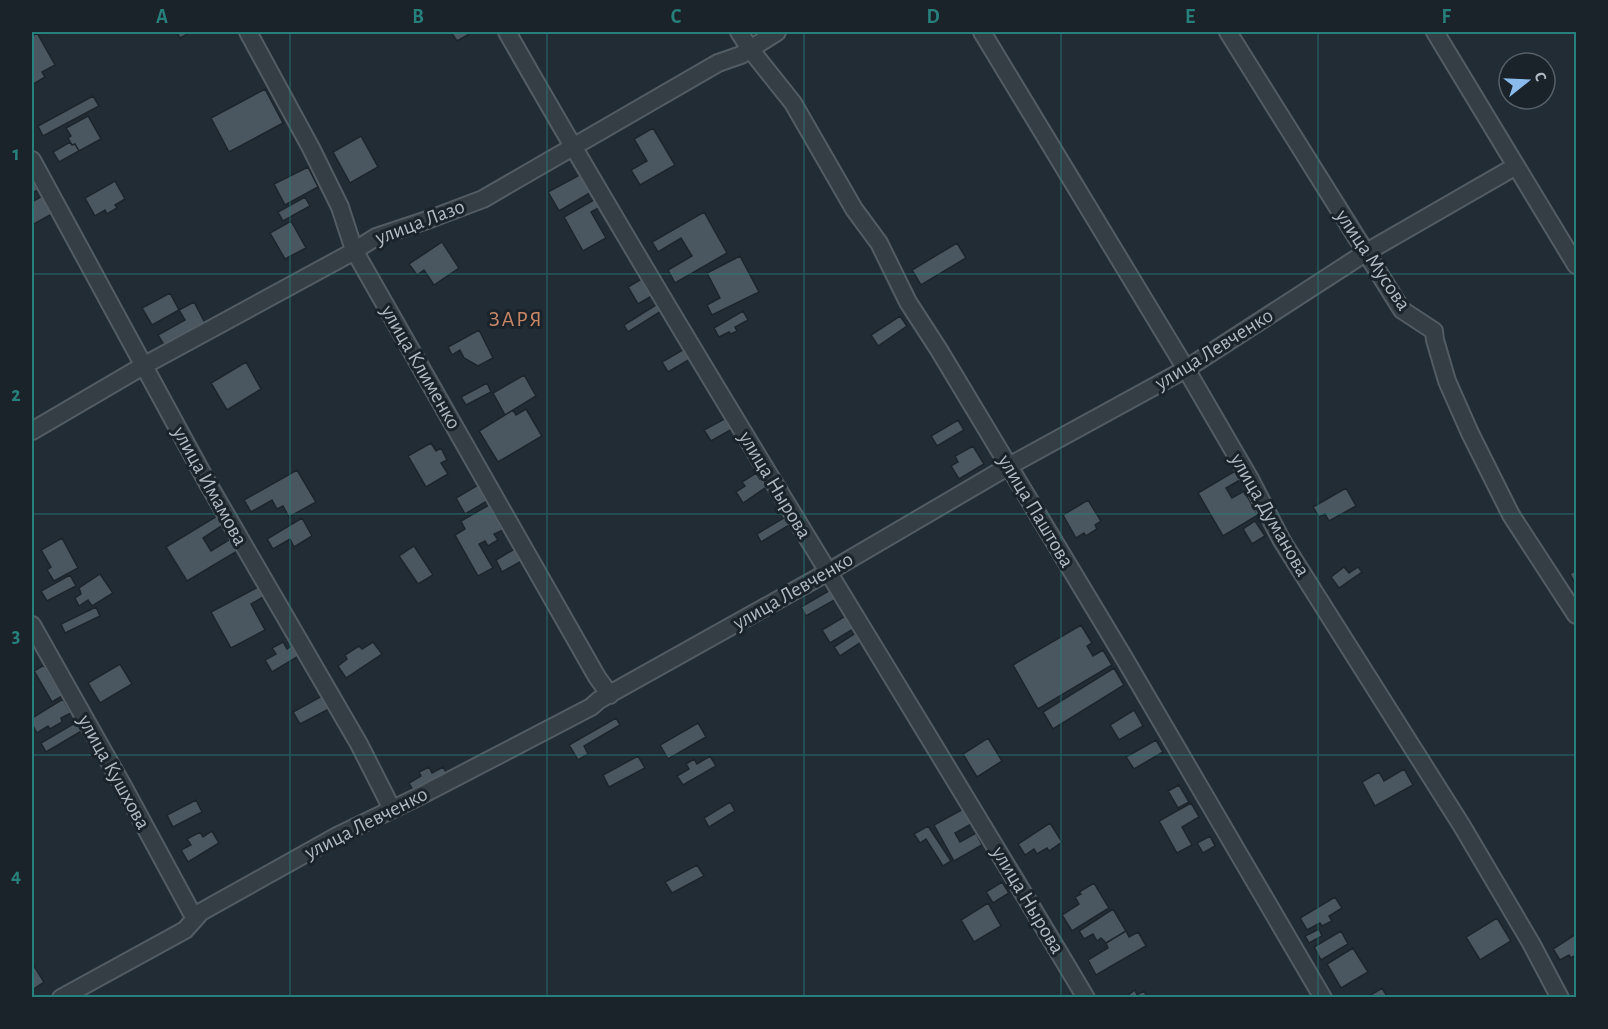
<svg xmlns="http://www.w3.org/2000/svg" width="1608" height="1029" font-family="'Alegreya Sans',sans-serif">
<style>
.building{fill:#4a5760;stroke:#1d252c;stroke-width:1.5}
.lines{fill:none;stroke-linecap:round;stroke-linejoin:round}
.minor-casing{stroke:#535c63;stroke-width:20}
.minor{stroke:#353e45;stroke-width:16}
.grid{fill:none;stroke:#27807b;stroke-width:1.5;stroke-opacity:0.55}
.labels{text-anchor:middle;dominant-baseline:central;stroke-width:6;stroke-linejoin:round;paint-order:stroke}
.street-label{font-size:21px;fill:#b0b9c2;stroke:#1b232a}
.neighbourhood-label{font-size:22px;letter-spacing:1.5px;fill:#c78566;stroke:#1b232a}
.neatline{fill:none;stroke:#27807b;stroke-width:2}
.grid-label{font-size:20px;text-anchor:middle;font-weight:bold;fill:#27807b}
</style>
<rect width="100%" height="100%" fill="#222c35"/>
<!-- building -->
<path class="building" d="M177,32H191L180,38Z
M451,32H473L457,41Z
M37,33L55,65L42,72L45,77L32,85V36Z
M265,89L283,123L229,152L211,118Z
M93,96L99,106L43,136L38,126Z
M88,116L101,139L79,151L75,144L72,145L68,138L71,136L66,128Z
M653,128L675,165L640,185L631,170L647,161L634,139Z
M361,136L378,167L350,183L333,152Z
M70,142L72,145L75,144L79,151L59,162L53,152Z
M308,167L318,187L285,205L274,184Z
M585,172L595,190L559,211L548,192Z
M33,181L38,190L32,193V182Z
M115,181L125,199L115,205L117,208L107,214L105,210L95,216L85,198Z
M42,196L52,214L32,225V202Z
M305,197L310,206L283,221L278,212Z
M599,197L604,205L591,212L606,238L583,251L564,217Z
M704,212L727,253L675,283L668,270L692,256L681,238L658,252L652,242Z
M291,221L306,248L285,259L270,233Z
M442,242L459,268L434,285L424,270L417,275L409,264Z
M957,243L966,258L921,285L912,270Z
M740,256L759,292L712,315L707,305L720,298L707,273Z
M645,277L655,294L638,304L628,287Z
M170,293L179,310L152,325L142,308Z
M194,302L205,323L164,345L158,335L185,320L179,310Z
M659,303L663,310L628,332L624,325Z
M743,311L748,320L735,327L737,331L731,334L729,332L719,337L714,328Z
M900,316L907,326L878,346L871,335Z
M479,330L493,358L478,366L464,358L460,350L452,355L448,347Z
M686,348L692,358L668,372L662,362Z
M246,362L261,389L227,410L211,383Z
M524,375L536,396L505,415L493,393Z
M487,383L491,392L466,405L461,397Z
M526,409L542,436L498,462L479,431L513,410L516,415Z
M728,417L734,428L711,441L704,430Z
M958,420L964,430L937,446L931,436Z
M431,443L436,451L441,448L447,460L441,463L448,474L426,487L408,456Z
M973,446L984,464L959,479L951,466L958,462L955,456Z
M297,470L316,502L289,517L283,506L277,509L272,500L251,512L244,500Z
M1235,471L1240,480L1226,488L1232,498L1244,491L1258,515L1223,536L1198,493Z
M756,473L760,479L762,477L768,486L743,503L736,492L745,486L742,482Z
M478,485L487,501L465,514L456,498Z
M1346,488L1356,506L1329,521L1325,514L1319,517L1313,507Z
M1088,500L1101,521L1095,525L1097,529L1086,536L1084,533L1076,538L1063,515Z
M489,505L503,530L494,534L498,540L488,546L485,541L479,544L493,568L478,576L455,535L465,529L461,521Z
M217,516L223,525L203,538L211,551L232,538L239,550L187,581L166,547Z
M787,516L791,524L761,542L757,534Z
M302,518L312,536L294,547L290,539L273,549L267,539Z
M1255,521L1265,536L1252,544L1243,529Z
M62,538L78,568L54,581L47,570L51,567L41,550Z
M414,546L433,575L418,584L399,556Z
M518,547L525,559L502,572L496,560Z
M1344,567L1349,573L1358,567L1362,572L1339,588L1331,577Z
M1576,570V585L1570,574Z
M100,574L113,593L92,606L88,600L79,606L75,598L81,594L79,588Z
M70,575L76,586L47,601L41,591Z
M260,586L265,596L251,604L265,630L231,648L211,612Z
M832,589L838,598L806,616L801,607Z
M96,607L100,616L65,633L61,624Z
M847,615L855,628L830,643L822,630Z
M1081,625L1092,643L1087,646L1093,656L1103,650L1112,665L1038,709L1013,665Z
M857,632L863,641L840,656L834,647Z
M283,642L287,649L296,643L302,654L272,672L265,660L276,654L272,648Z
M373,642L382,654L346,678L338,666L347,659L345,655L359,646L362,649Z
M120,664L132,684L100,703L88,683Z
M44,665L62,696L52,702L34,671Z
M1114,668L1124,685L1053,729L1043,712Z
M322,696L329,709L300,724L293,712Z
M63,699L71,713L61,718L62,722L50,729L48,726L37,733L32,724V718Z
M1134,710L1143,726L1119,740L1110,725Z
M616,718L620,725L584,746L588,754L578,760L569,745Z
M80,720L85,729L46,752L41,743Z
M698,723L706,737L668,759L660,745Z
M988,738L1002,761L977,777L963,754Z
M1156,740L1163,752L1134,769L1126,757Z
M638,756L645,768L609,787L603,775Z
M710,756L716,766L683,785L677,776L689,769L686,764L694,759L697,764Z
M429,767L432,773L443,767L447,774L414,792L409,783L421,776L419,772Z
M1404,769L1413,785L1375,806L1362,782L1379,772L1384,781Z
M1179,785L1189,802L1178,808L1168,791Z
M196,800L202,812L173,827L167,815Z
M730,802L735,811L709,827L704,818Z
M1191,803L1199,817L1182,827L1192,845L1177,853L1159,821Z
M965,808L973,823L955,833L960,842L976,833L982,845L954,861L934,825Z
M1050,823L1062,842L1049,851L1047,848L1037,854L1034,849L1025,855L1018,844Z
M928,826L951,861L943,866L926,839L920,843L914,834Z
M212,831L219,843L188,862L181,850L191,845L187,839L200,832L203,837Z
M1210,836L1215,846L1203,853L1197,843Z
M697,865L704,876L672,893L665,882Z
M1002,882L1009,893L993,903L986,892Z
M1094,883L1109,908L1072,931L1062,915L1079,904L1075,897L1081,894L1079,892Z
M1335,897L1342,908L1329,916L1332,921L1322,926L1320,923L1307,930L1300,918Z
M988,903L1001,926L974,942L961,920Z
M1113,909L1126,931L1106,943L1101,938L1097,941L1093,934L1084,939L1079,931Z
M1497,918L1511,941L1480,960L1466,937Z
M1319,929L1322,936L1309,943L1305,936Z
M1126,931L1129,937L1138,932L1146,946L1096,975L1088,960L1108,948L1106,943Z
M1341,931L1348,944L1321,960L1314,947Z
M1576,934V955L1571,958L1569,955L1560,960L1553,949Z
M1353,948L1368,972L1341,988L1327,964Z
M34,966L44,982L32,990V968Z
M1382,988L1388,998H1366Z
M1135,990L1137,995L1144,991L1147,998H1124Z"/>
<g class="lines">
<!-- minor casing -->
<g class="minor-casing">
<path id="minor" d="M248,32L311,148L340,207L354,250L597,677L610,695
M507,32C693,358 894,675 1086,998
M739,32L750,49L793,103L854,209L879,243L908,302L939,350L1123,656L1323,998
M982,32L1186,369L1250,479L1282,541L1462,826L1531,943L1560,998
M1228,32L1402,310L1434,331L1435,340L1447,381L1470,433L1511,515L1576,615
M1435,32L1576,265
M32,160L207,482L359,744L392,809
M32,431L143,366L349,254L376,237L430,219L483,199L718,63L741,55L777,32
M32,625L124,788L195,919
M61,998L185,930L201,912L217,903L337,836L422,795L591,707L599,700L828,572L1009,466L1186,369L1365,253L1516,166"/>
</g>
<!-- minor -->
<use href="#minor" class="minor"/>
</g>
<!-- grid -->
<path class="grid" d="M290,32V998M547,32V998M804,32V998M1061,32V998M1318,32V998M32,274H1576M32,514H1576M32,755H1576"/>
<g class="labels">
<!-- street labels -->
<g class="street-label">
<text transform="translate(420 222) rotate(-21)">улица Лазо</text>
<text transform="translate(1373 260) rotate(56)">улица Мусова</text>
<text transform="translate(1214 349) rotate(-32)">улица Левченко</text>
<text transform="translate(421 367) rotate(60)">улица Клименко</text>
<text transform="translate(775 485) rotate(59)">улица Нырова</text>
<text transform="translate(210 486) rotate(61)">улица Имамова</text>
<text transform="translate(1036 511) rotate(59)">улица Паштова</text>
<text transform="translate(1270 515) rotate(60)">улица Думанова</text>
<text transform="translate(793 591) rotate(-30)">улица Левченко</text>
<text transform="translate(114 772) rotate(61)">улица Кушхова</text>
<text transform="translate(366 823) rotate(-27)">улица Левченко</text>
<text transform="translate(1028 900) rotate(59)">улица Нырова</text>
</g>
<!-- neighbourhood labels -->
<g class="neighbourhood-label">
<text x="516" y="319">ЗАРЯ</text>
</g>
</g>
<!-- border -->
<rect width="1608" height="1029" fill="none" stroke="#1b232a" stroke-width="66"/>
<!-- north arrow -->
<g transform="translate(1527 81) rotate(72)"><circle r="28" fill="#1b232a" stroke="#575f67" stroke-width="1.5"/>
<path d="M0-4.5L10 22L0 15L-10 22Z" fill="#8bbbec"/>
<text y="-9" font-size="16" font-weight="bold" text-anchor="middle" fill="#b0b9c2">С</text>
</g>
<rect x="33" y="33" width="1542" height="963" class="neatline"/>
<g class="grid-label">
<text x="162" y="23">A</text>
<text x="418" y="23">B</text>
<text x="676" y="23">C</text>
<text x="933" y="23">D</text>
<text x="1190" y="23">E</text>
<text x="1446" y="23">F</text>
<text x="16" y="160">1</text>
<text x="16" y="401">2</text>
<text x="16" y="642">3</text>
<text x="16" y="882">4</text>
</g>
</svg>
